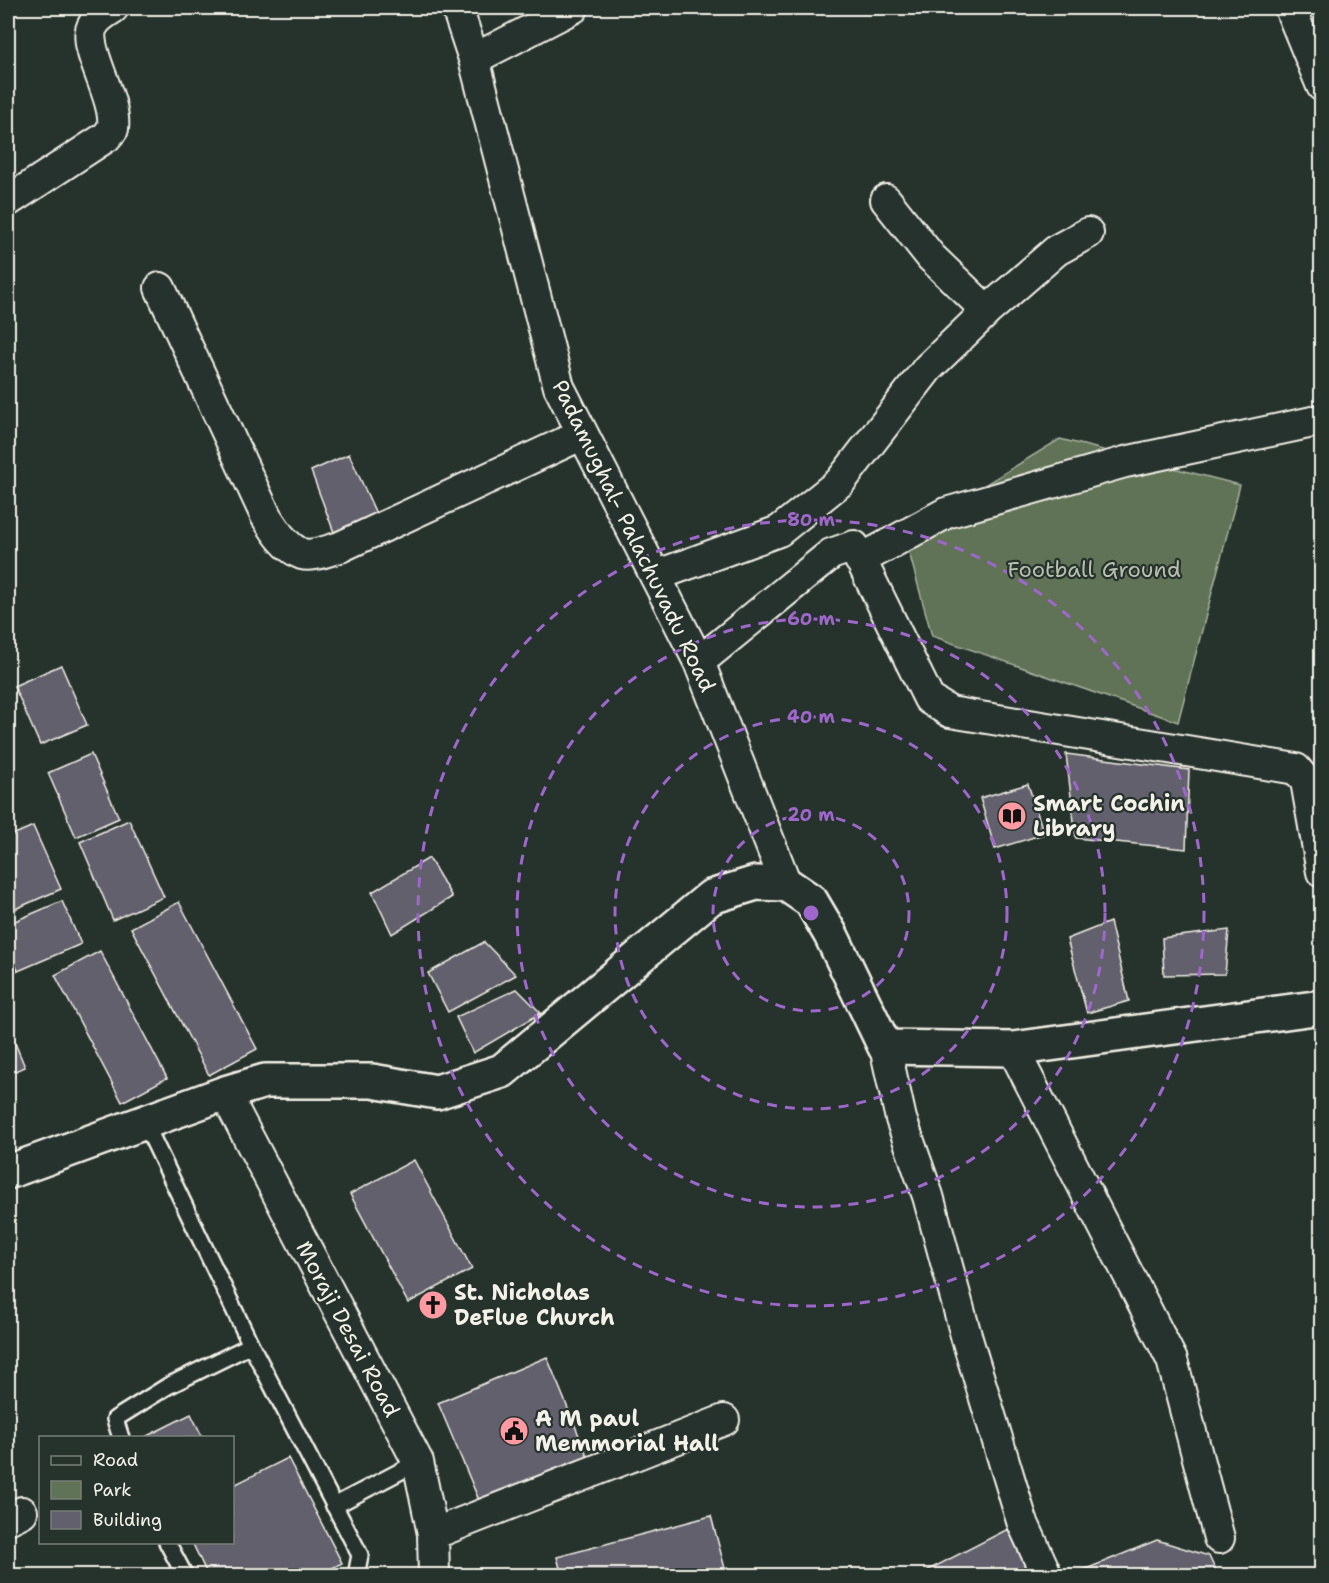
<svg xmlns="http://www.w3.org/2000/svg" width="1329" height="1583" font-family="'Shantell Sans',sans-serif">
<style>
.green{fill:#607356;stroke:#aab29f;stroke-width:1.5}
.building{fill:#62606c;stroke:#f4f1e8;stroke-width:1.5}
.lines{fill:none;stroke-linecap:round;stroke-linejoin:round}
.service-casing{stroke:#f4f1e8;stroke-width:20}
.minor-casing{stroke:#f4f1e8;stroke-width:34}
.secondary-casing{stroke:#f4f1e8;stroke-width:38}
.service{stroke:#26332d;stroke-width:15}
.minor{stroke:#26332d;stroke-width:30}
.secondary{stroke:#26332d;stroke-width:33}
.ring{fill:none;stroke:#9f67cb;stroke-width:3;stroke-dasharray:10 8}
.labels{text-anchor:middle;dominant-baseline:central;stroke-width:4.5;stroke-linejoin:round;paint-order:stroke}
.street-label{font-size:22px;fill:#f4f1e8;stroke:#26332d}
.park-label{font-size:22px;fill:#b9bfae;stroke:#26332d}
.poi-label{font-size:22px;font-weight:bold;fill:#f4f1e8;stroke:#26332d;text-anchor:start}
.centre{fill:#9f67cb;stroke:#26332d;stroke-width:3}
.ring-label{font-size:18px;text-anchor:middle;font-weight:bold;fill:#9f67cb;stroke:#26332d;stroke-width:4.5;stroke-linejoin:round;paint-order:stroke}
</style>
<rect width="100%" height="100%" fill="#26332d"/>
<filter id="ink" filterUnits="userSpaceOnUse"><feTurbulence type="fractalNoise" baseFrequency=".0167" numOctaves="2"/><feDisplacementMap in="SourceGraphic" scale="12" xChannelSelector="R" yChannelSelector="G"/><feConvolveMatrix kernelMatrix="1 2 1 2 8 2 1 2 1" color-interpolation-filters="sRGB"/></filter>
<g filter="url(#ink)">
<!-- green -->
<path class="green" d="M1060,439L1240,485L1178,722L932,636L904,534Z"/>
<!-- building -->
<path class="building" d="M349,454L378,518L335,535L311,471Z
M61,665L87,725L40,745L14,686Z
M91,754L119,818L76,837L48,773Z
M1066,754L1189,770L1186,849L1076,838Z
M8,767L13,779L8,781Z
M1028,784L1044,834L995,849L980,798Z
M129,820L164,897L113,920L80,842Z
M33,826L61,889L8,912V837Z
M429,858L452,897L392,934L372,892Z
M62,901L81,944L18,971L8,947V924Z
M179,902L257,1049L209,1075L131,928Z
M1110,922L1129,1001L1087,1013L1067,939Z
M1229,930L1225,974L1164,975L1162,938Z
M484,942L516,975L448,1012L428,973Z
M100,951L167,1078L122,1102L55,975Z
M517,989L541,1013L473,1053L456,1017Z
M8,1026L25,1067L8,1074Z
M414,1160L472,1269L408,1303L350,1194Z
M547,1357L589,1460L481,1505L438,1403Z
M191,1414L203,1438H143Z
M288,1458L342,1563L317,1576H208L192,1542H232V1486Z
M711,1516L727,1576H562L557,1557Z
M1008,1529L1032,1576H930L928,1570Z
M1157,1540L1209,1556L1218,1576L1074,1574Z"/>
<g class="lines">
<!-- service casing -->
<g class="service-casing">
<path id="service" d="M145,1123L251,1345L360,1555L356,1576
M121,1438L115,1419L168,1386L251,1345
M334,1506L418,1462
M167,1542L185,1576"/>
</g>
<!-- minor casing -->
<g class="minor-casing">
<path id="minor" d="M457,8L474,59L559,387L699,662L786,884
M1290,8L1322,86
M474,59L573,8
M886,200L931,257L987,311
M8,201L106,137L113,129C117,98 85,53 91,30C94,19 105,13 113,8
M160,288L266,516C275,530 286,548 302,554C313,557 330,550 340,547L583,434
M860,560L946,513L1125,462L1322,420
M655,576L779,531L840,482L928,368L987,311L1057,250L1088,233
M699,662L831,554L854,546L929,699L950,712L1296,769L1306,781L1322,872
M885,1047L901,1119L928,1196L967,1339L1022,1521L1047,1576
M1013,1049L1172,1360L1219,1538
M225,1093L418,1462L433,1534L434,1576
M8,1519L22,1512
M433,1534L724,1420"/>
</g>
<!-- secondary casing -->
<g class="secondary-casing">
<path id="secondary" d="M8,1172L225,1093L265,1081H372L437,1092L502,1071L711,897L756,883L786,884L811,901L831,935L885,1047L1013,1049L1322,1007"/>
</g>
<!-- service -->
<use href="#service" class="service"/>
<!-- minor -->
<use href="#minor" class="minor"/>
<!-- secondary -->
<use href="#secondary" class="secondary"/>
</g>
</g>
<!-- distance rings -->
<g class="ring">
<circle cx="811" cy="913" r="98"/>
<circle cx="811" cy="913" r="196"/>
<circle cx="811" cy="913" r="294"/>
<circle cx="811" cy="913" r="393"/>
</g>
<!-- icons -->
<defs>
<g id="library-disc" transform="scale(1.5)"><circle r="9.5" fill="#ff9aa2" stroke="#26332d"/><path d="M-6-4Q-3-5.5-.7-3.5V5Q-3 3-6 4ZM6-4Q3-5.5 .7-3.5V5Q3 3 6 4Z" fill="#111"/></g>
<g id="church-disc" transform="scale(1.5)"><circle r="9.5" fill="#ff9aa2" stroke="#26332d"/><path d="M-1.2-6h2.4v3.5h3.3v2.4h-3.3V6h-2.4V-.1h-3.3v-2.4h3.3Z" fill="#111"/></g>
<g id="civic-disc" transform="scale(1.5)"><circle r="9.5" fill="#ff9aa2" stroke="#26332d"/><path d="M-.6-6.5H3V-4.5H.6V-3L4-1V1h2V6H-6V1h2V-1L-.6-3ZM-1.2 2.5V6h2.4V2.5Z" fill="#111"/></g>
</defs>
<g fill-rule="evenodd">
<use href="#library-disc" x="1012" y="816"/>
<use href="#church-disc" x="433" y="1305"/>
<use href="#civic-disc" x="514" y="1431"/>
</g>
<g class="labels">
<!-- street labels -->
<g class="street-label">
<text transform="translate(634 536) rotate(64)">Padamughal- Palachuvadu Road</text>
<text transform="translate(348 1329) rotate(62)">Moraji Desai Road</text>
</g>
<!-- park labels -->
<g class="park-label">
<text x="1094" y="569">Football Ground</text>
</g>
<!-- poi labels -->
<g class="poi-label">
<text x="1033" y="803">Smart Cochin<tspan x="1033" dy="25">Library</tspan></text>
<text x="454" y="1292">St. Nicholas<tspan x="454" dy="25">DeFlue Church</tspan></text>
<text x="535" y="1418">A M paul<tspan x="535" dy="25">Memmorial Hall</tspan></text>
</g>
</g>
<circle cx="811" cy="913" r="9" class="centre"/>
<g class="ring-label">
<text x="811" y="526">80 m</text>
<text x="811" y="625">60 m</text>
<text x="811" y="723">40 m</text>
<text x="811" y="821">20 m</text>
</g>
<!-- margin -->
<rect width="1329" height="1583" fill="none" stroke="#26332d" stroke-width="30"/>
<rect x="15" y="15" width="1299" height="1553" fill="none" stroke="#f4f1e8" stroke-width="2" filter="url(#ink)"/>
<!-- legend -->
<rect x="39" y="1436" width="195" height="108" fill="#26332d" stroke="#787f78" stroke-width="1.5"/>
<rect x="51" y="1456" width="30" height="9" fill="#26332d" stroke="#787f78" stroke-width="1.5"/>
<text x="93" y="1466" font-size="18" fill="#f4f1e8">Road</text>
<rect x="51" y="1481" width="30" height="18" fill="#607356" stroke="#787f78" stroke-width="1.5"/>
<text x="93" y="1496" font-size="18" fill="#f4f1e8">Park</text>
<rect x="51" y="1511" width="30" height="18" fill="#62606c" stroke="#787f78" stroke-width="1.5"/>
<text x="93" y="1526" font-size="18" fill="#f4f1e8">Building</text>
</svg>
